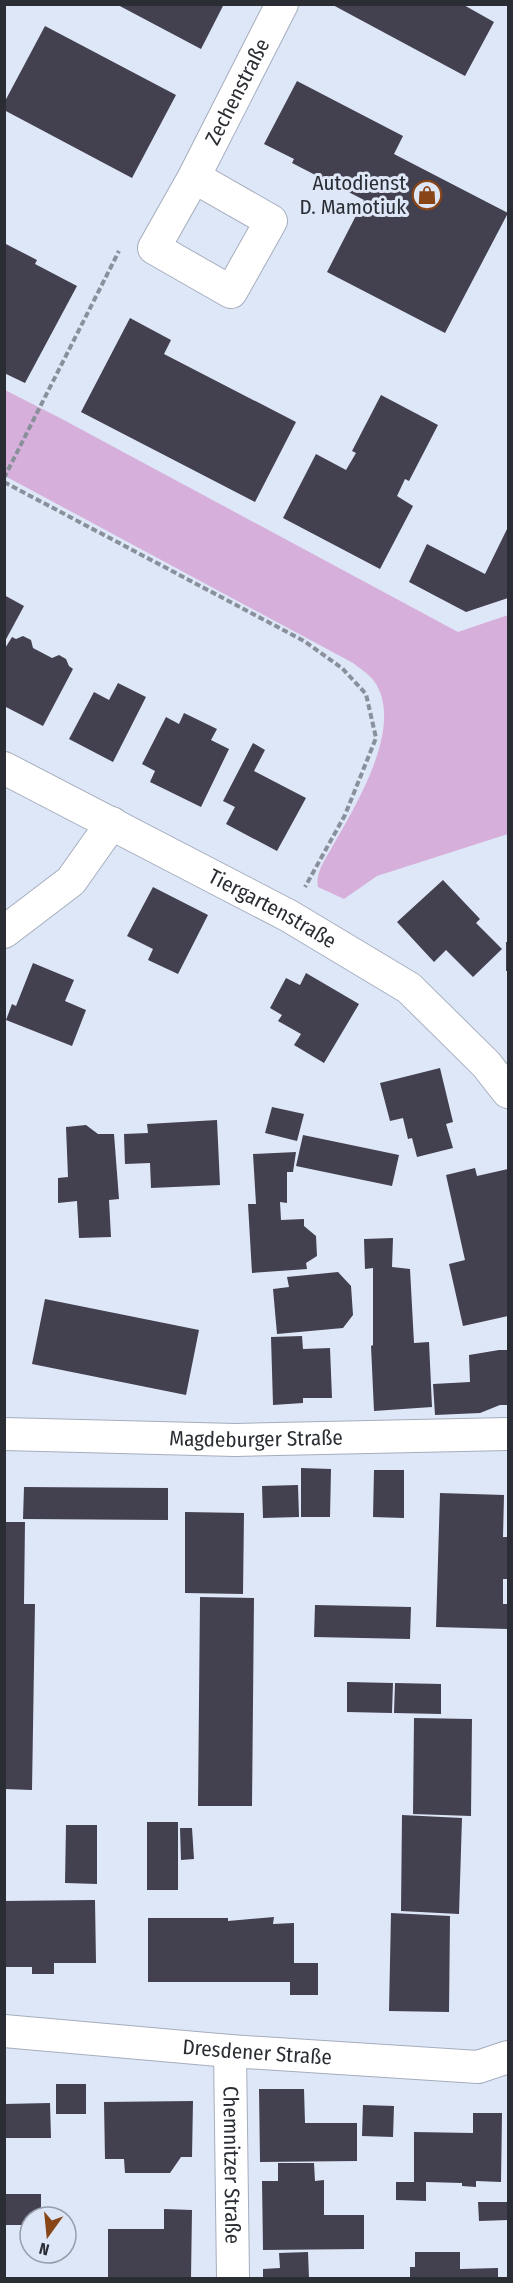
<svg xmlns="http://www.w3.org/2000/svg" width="513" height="2283" font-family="'Fira Sans Condensed',sans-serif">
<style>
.green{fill:#d6b0da}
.building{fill:#43404f}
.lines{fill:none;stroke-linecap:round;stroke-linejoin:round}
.street-casing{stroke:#a5adbd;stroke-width:34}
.path{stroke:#89909c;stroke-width:4;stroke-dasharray:6 3;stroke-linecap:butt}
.street{stroke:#fff;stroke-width:32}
.labels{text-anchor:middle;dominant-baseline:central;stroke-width:6;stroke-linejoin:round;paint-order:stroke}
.street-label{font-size:21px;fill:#2a2e34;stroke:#dee7f8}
.poi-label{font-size:21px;fill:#2a2e34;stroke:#dee7f8;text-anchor:end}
</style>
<rect width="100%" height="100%" fill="#dee7f8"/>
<!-- green -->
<path class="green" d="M5,390L60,418L458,632L508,615V834L377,876L344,899L318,887C315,874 325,859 331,849C354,808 406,726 374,681C369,674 359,668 353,663L5,476Z"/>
<!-- building -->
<path class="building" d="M116,4H224L201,49Z
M331,4H462L494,22L465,76Z
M45,26L176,95L132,178L4,110V103Z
M297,81L403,136L394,154L508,213L445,333L327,272L364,200L292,163L294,159L264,144Z
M4,243L37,260L35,264L77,286L25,383L4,373Z
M130,318L171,340L164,354L296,422L255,502L81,412Z
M381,395L438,425L409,481L405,479L397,496L413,506L380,569L283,518L316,454L346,470L356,453L352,451Z
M508,527V598L466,612L409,582L427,544L485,574Z
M4,595L24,606L4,643Z
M23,636L31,640L33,648L52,658L59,655L66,659L69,666L73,669L43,726L4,706V650L12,637L16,639Z
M118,683L146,697L113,762L69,739L94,692L109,700Z
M184,713L217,729L211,740L229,749L201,807L150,782L155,771L142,764L166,717L179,724Z
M253,743L265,750L254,771L306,798L277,851L226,824L235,807L223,801Z
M443,880L480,919L476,923L502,949L473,977L446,950L434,962L397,922Z
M153,887L208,915L178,974L148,960L153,949L127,936Z
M506,942H508V971H506Z
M33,963L74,980L65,1001L86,1010L72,1046L6,1020L12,1004L16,1006Z
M306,973L359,1004L324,1063L294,1045L301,1034L278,1021L282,1015L270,1008L286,978L300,985Z
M440,1068L453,1122L446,1124L453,1148L417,1157L412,1138L408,1139L403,1118L390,1121L380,1083Z
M272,1107L304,1114L297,1141L265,1133Z
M217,1120L220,1185L151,1188L150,1163L125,1164L124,1134L148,1133L147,1124Z
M86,1125L98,1134H114L119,1199L109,1200L111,1237L79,1238L77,1201L58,1203V1178L68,1177L66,1127Z
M303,1135L399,1155L392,1186L296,1166Z
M296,1152L293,1172H287V1203L280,1202L281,1220L304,1219V1226L316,1236L317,1256L306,1263L307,1269L252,1273L248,1204H256L253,1154Z
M475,1168L477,1176L508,1169V1316L463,1326L449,1264L465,1260L446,1175Z
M393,1238L392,1267L410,1269L414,1343L429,1342L432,1407L374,1411L371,1346L373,1345V1268L365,1269L364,1239Z
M338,1272L351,1286L353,1315L343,1328L277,1334L273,1289L289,1287L287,1277Z
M45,1299L199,1330L186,1395L32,1364Z
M302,1336L303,1349L330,1348L332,1398H303V1403L273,1405L271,1337Z
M499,1350H508V1405H500L480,1413L435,1415L433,1384L470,1382L469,1355Z
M301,1468L331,1469L330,1517H301Z
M374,1470H404V1518L373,1517Z
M298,1485L299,1517L263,1518L262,1486Z
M24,1487L168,1488V1520L23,1519Z
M440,1493L504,1495L503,1537H508V1579H503V1604H508V1629L436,1627Z
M185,1512L244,1513L243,1594L185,1593Z
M4,1522H25L24,1604H35L32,1790L4,1789Z
M200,1597L254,1598L252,1806H198Z
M315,1605L411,1607L410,1639L314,1637Z
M347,1682L393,1683L392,1713L347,1712Z
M395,1683L441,1684V1714L394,1713Z
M414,1718L472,1719L471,1816L413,1814Z
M402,1815L462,1818L459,1914L401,1911Z
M147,1822H178V1890H147Z
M66,1825H97V1884L65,1883Z
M180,1828H192L194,1859L181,1860Z
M95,1900L96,1963H54V1974H32V1967H4V1901Z
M391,1913L450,1916L449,2012L389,2011Z
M274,1917L273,1924L294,1923V1963H318V1995H290V1982H148V1918H228V1921Z
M56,2084H86V2114H56Z
M259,2089H304L305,2123H357V2161L260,2162Z
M193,2101L192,2157H181L170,2173H125L124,2159H105L104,2102Z
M50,2103L51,2138H4V2104Z
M363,2105L394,2106L393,2137L362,2136Z
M473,2113H502L501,2182L476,2181V2187L462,2186V2183L426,2182V2201L396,2200V2182H414V2132L473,2133Z
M278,2163H314L315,2181L324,2180V2215H364V2249L263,2250L262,2181H278Z
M4,2194H41V2217H30V2225H4Z
M478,2202H508V2220L479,2221Z
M164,2209L192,2210L191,2278H108V2229H164Z
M308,2252L309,2278H263V2269L280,2268L279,2253Z
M415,2252H460V2269L498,2268V2278H410V2267H415Z"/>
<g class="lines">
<!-- street casing -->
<g class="street-casing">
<g id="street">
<path id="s1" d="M194,177L271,221L231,292L154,248L194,177L282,4"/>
<path id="s2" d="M4,768L289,916L409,988L486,1064L508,1092"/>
<path d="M4,932L71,881L112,823"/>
<path id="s3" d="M4,1434L235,1440L508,1434"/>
<path id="s4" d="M4,2031L230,2051L478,2067L508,2057"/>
<path id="s5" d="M230,2051L233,2278"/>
</g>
</g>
<!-- path -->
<path class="path" d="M4,478L119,251
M4,482L304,641L342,668L366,694L376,738L345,815L305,887"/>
<!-- street -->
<use href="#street" class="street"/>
</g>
<!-- icons -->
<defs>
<g id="shop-ring" transform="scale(1.5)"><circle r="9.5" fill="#dee7f8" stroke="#884517" stroke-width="1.5"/><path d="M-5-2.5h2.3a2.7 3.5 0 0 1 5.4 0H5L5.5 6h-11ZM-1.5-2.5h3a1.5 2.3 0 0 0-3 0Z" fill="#884517"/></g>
</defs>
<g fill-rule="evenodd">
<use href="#shop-ring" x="427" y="195"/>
</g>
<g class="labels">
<!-- street labels -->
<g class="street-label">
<text stroke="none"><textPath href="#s1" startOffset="436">Zechenstraße</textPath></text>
<text stroke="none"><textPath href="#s2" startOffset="303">Tiergartenstraße</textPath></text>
<text stroke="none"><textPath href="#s3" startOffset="252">Magdeburger Straße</textPath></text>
<text stroke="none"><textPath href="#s4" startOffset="254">Dresdener Straße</textPath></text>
<text stroke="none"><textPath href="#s5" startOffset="114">Chemnitzer Straße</textPath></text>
</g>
<!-- poi labels -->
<g class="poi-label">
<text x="406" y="183">Autodienst<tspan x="406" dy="24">D. Mamotiuk</tspan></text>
</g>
</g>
<!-- border -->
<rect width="513" height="2283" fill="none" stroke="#2a2e34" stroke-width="12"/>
<!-- north arrow -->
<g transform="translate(48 2235) rotate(195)"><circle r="28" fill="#dee7f8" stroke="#969daa" stroke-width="1.5"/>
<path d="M0-4.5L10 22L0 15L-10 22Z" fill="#884517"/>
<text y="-9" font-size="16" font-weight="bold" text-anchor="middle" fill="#2a2e34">N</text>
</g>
</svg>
